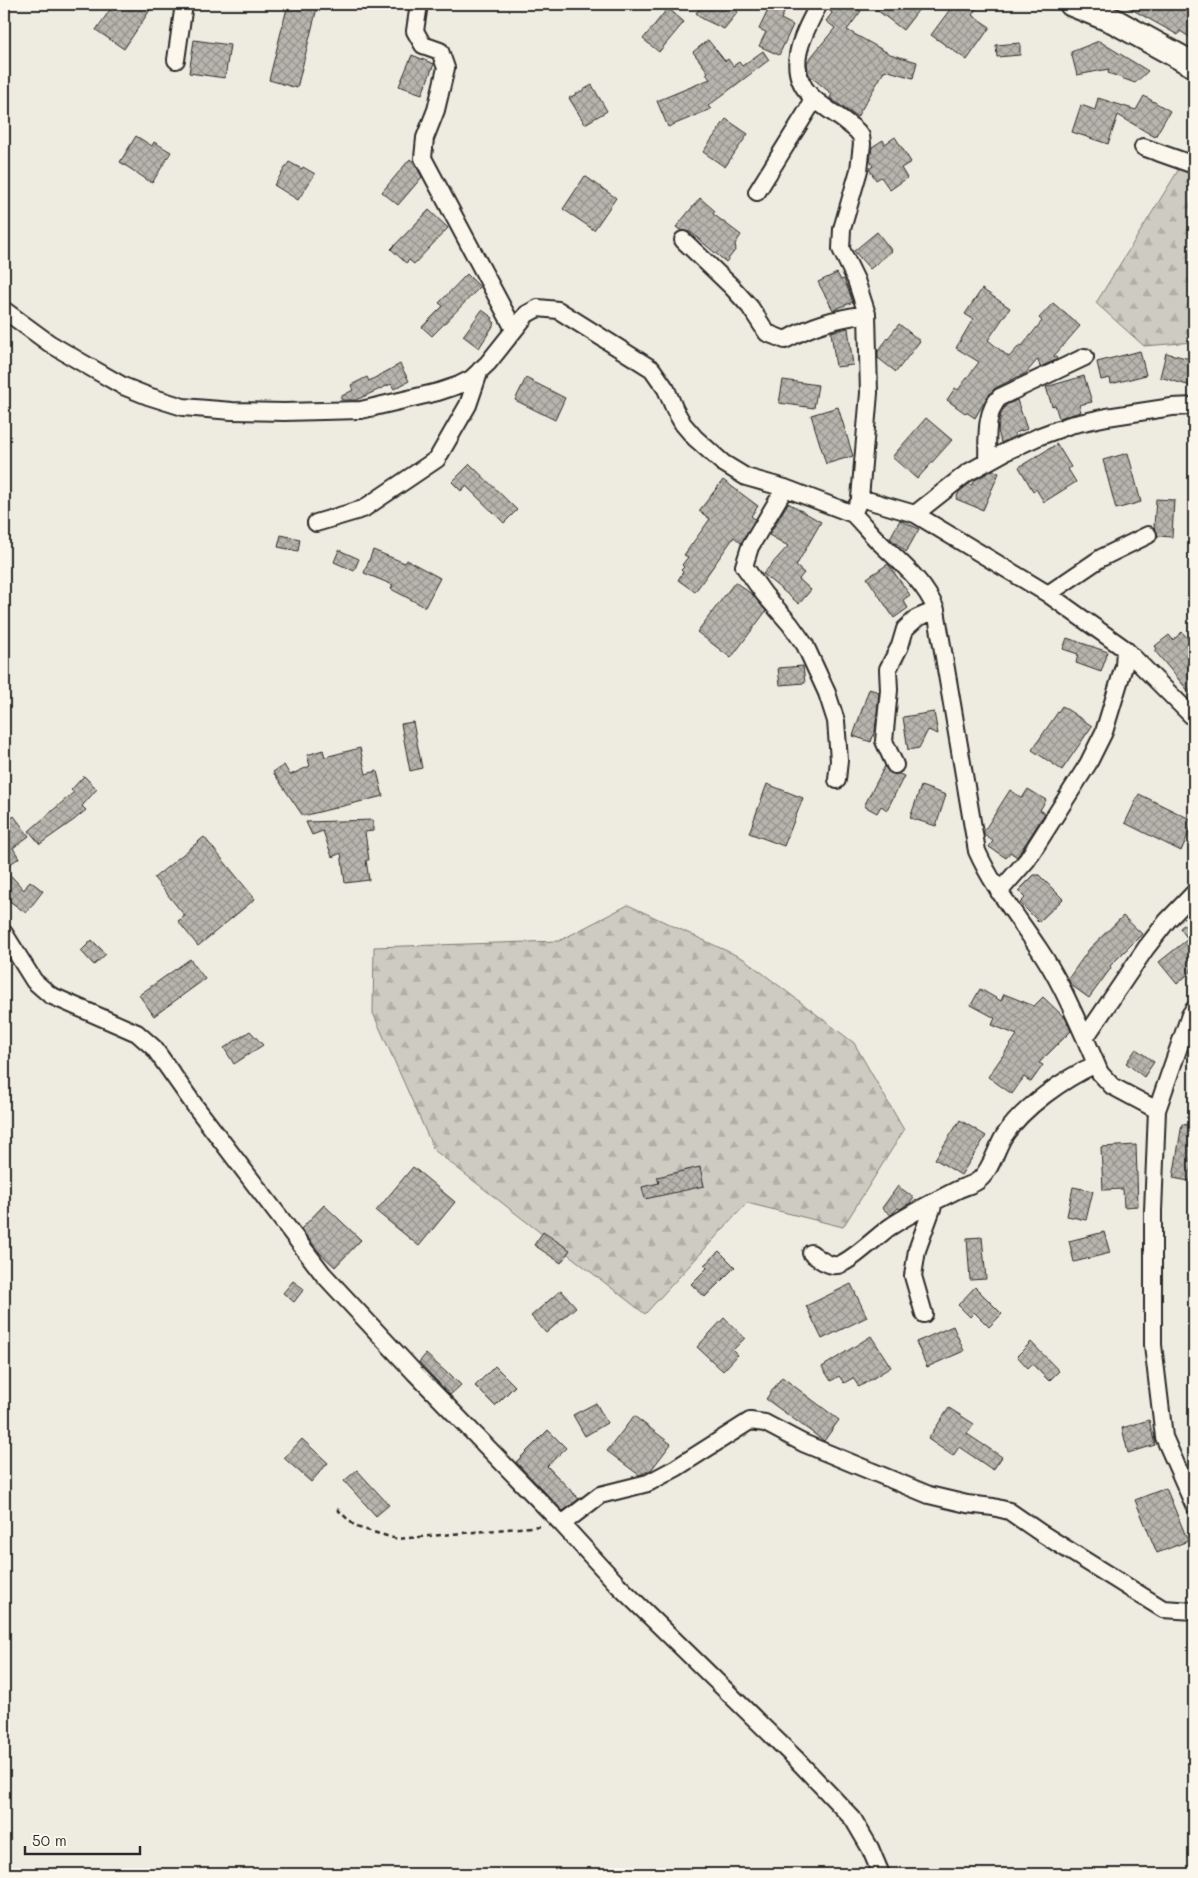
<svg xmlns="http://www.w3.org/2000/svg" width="1198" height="1878" font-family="Mali,sans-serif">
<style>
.forest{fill:url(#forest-firs);stroke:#7c7b76}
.building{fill:url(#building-cross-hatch);stroke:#2b2b2b}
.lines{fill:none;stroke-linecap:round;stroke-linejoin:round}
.minor-casing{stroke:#2b2b2b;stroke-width:20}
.secondary-casing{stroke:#2b2b2b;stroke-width:28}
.path{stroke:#2b2b2b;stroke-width:2.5;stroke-dasharray:5 4;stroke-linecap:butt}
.minor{stroke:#fbf7ec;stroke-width:16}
.secondary{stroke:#fbf7ec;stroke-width:24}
</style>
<defs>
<pattern id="forest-firs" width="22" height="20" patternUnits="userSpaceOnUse" patternTransform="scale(1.25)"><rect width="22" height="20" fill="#cecbc2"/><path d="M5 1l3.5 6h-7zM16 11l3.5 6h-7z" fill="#b1aea7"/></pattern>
<pattern id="building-cross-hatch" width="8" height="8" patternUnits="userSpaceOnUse" patternTransform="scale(1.25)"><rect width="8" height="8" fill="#b8b5ae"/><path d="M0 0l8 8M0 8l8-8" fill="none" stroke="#96938e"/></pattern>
</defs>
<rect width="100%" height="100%" fill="#eeebe0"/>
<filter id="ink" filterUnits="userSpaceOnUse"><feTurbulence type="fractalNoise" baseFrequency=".02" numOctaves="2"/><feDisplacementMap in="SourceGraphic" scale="10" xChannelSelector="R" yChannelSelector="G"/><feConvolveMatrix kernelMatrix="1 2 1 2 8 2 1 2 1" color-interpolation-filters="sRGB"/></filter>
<g filter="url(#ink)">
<!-- forest -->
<path class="forest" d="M1184,161L1194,169V342L1144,346L1096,303Z
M628,905L744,959L854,1043L904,1130L843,1227L747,1203L645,1314L434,1150L373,1013L374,947L559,941Z"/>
<!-- building -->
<path class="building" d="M114,4H154L124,49L96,30Z
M288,4H318L297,88L269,80Z
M703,4H738L734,9L738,12L724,29L703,19L696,13Z
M771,4H788L781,19L793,25L779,55L759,46L766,32L759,29Z
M835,4H850L861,11L847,30L890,54L917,62L913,78L885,70L857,117L830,98L832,94L810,76L808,72L807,62L835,28L826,21L832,13L830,11Z
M869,4H923L903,30Z
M954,4H979L972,15L990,27L967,60L931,35Z
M1122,4H1188L1194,7V40L1180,31L1178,35Z
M668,8L684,22L659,52L643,39Z
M194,40L230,45L225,78L189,73Z
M708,40L725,61L728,59L733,66L739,62L742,66L763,51L769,60L708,106L711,109L668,127L657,101L710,79L706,74L708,72L693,52Z
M1099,41L1148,71L1135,83L1108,73L1109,69L1077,75L1071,52Z
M1020,43V55L997,57L996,45Z
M412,55L434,64L422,94L399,86Z
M592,85L607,111L585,124L569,98Z
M1144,96L1170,111L1155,137L1118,115L1108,144L1072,132L1081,105L1095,110L1098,98L1136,110Z
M726,119L748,134L725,167L703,152Z
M136,136L152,146L154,142L171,152L152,183L120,162Z
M895,137L911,162L901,168L907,178L890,190L881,177L876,180L869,169L873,166L870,161L872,147L883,140L885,144Z
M410,159L414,162L422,177L398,205L382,192Z
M289,162L302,169L303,167L315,174L298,200L274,185Z
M585,176L616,198L594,230L563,209Z
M700,198L715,211L713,214L741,235L735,244L736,249L726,262L690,232L680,230L676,227Z
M429,210L448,228L414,264L409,260L406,263L391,249Z
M877,232L892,251L870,269L854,251Z
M837,273L841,280L844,279L853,302L833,310L818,282Z
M467,274L480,287L432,336L422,327L443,306L439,303Z
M982,289L1010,308L988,340L1009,357L1020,345L1022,346L1042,321L1039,318L1053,303L1080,326L1054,356L1057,358L1056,360L1040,367L1038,359L1026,373L995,388L987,397L975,418L966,412L965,413L947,400L955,388L958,390L979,362L956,348L973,319L965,314Z
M482,310L493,318L492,320L495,323L479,348L463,336Z
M899,324L920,341L896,372L878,358V351Z
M848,328L853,365L836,367L831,332Z
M1140,351L1146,375L1111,384L1110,378L1101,380L1097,362Z
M1166,353L1194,360V387L1160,377Z
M400,364L409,381L394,389L391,384L356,400H342L340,397L353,390L351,385L367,377L369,381Z
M1084,376L1092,402L1079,405L1081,412L1059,418L1055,405L1052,406L1046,387Z
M526,378L565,398L555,420L515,400Z
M783,380L818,385L814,408L779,403Z
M1017,400L1027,429L1015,433V436L1001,443L998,430L1001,414L1006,405Z
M838,407L853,456L826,464L811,415Z
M926,418L952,440L917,479L892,457Z
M1057,444L1071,467L1068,469L1076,482L1044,502L1036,489L1033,491L1019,467Z
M1128,453L1141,502L1116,509L1103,460Z
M470,464L517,510L504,523L466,486L461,491L452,482Z
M993,470L999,473L983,510L956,499L959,492L969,484L972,485L975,480Z
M723,480L758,506L751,516L755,519L741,543L734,537L695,592L678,580L683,572L681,570L684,567L682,565L688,557L684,555L710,519L699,511Z
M1156,499L1174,500L1172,537L1158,536L1154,527Z
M788,503L821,522L796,566L804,573L799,579L811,590L799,604L763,574L788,546L769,535Z
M900,520L919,529L906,552L890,538Z
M281,535L300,539L298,551L278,547Z
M339,550L359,559L354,571L334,562Z
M373,550L405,563L407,560L440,578L425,607L391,589L393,585L364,573Z
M888,564L910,595L903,600L908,608L894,618L867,578Z
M735,582L753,595L766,611L731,658L697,632Z
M1182,632L1194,646V698L1155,651L1157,649L1155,646L1169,635L1173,640Z
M1067,638L1108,652L1101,672L1076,663L1078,654L1063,649Z
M803,666L805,683L780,685L778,668Z
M869,689L879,692L875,731L871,742L853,736Z
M1062,706L1092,726L1062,770L1032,750Z
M934,712L938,734L928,730L919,748L908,750L903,717Z
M413,722L422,768L410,771L401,724Z
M360,748L366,774L377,771L383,796L303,816L273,772L284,765L290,775L310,766L307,755L323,750L325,757Z
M885,766L890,773L899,774L904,776L887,810L881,806L877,813L864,806Z
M84,776L97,789L82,806L86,810L74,820L40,844L29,831L74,792L71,790Z
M767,784L803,798L784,846L749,833Z
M921,786L946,795L936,826L910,818Z
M1028,789L1046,800L1040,810L1045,813L1019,854L1017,857L1010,852L1006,858L989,847L993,841L984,835V831L1010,790L1022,798Z
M1139,794L1194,821L1181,851L1125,823Z
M14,816L29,836L13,848L19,858L4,868L24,890L30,881L43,891L26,913L4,897V824Z
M373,820V831L365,832L369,860H366L369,880L345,883L341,853L332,857L323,831L312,835L306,822Z
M204,837L255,899L198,946L178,921L185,916L154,878Z
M1034,875H1039L1063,899L1039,922L1020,903L1025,898L1018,891Z
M1123,916L1142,934L1110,966L1111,968L1089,998L1071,985L1068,979L1090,948Z
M1194,917V969L1177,984L1159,962L1188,939L1180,928Z
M92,940L106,954L94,965L81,951Z
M190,959L205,979L154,1016L139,995Z
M980,989L1001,1001L1004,994L1034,1006L1043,997L1066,1019L1071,1031L1039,1063L1043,1065L1031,1082L1024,1077L1012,1094L988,1077L1017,1035L992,1025L995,1018L971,1005Z
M250,1031L263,1045L234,1064L224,1048Z
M1136,1049L1154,1062L1144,1077L1126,1063Z
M960,1120L986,1136L961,1175L935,1159Z
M1182,1124L1194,1126V1182L1173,1178Z
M1136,1145L1138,1206L1124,1207L1123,1189L1103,1190L1101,1147Z
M413,1167L455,1202L419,1246L376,1211Z
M700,1167L704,1186L645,1199L642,1187L659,1183L657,1177Z
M898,1186L914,1198L910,1203L900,1209L898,1208L891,1215L882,1208Z
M1073,1187L1093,1191L1086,1220L1067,1216Z
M324,1205L361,1240L335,1267L319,1252L301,1229Z
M543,1232L570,1250L561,1263L534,1245Z
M1104,1232L1110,1253L1074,1262L1069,1241Z
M982,1237L986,1279L970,1280L967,1238Z
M719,1251L735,1267L705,1297L691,1284L707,1268L704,1265Z
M293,1281L304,1289L294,1302L283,1293Z
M851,1284L867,1317L822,1339L806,1306Z
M975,1287L1002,1314L989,1327L974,1312L970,1317L958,1305Z
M561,1290L576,1307L546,1333L531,1316Z
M724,1318L745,1338L733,1350L738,1355L723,1371L697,1347Z
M953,1326L964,1351L927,1367L916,1342Z
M871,1336L891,1367L859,1387L853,1378L844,1383L839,1376L831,1381L822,1367Z
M1031,1342L1059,1371L1049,1381L1032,1364L1028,1368L1017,1356Z
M426,1354L448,1374L449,1373L461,1385L450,1395L419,1362Z
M495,1366L515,1386L495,1406L475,1386Z
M782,1377L839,1420L824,1441L766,1399Z
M596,1403L607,1423L585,1436L573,1415Z
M949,1408L974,1424L967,1434L1002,1457L993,1470L959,1447L953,1456L928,1439Z
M634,1416L671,1444L651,1470L639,1475L607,1451Z
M1149,1420L1155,1445L1128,1453L1122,1428Z
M548,1430L566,1448L547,1466L579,1499L563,1511L516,1462Z
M302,1439L328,1463L311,1482L284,1458Z
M357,1470L389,1505L376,1516L344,1481Z
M1166,1488L1188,1541L1157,1553L1135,1500Z"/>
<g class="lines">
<!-- minor casing -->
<g class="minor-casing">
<path id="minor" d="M419,4L415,31L423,45L440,51L446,68L436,110L425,138L423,158L514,329
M819,4C804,33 783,68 811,96C825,109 843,118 857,131L861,136L862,144L859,170L842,229L841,249L856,280L867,314L869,393L860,498L915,514L1048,594L1125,649L1194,718
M176,60L184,4
M1143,147L1194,165
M757,192L809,108L812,97
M683,240L731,286L750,307L767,333L785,340C815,324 834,319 867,314
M4,310L49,343L81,362L123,386L148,396L183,407L232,411L284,412L361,410L438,392L459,385L471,379L488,363L527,314L538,308L558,310L652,369L666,389L675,410L683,424L695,438L723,463L746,477L785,488L853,514
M987,462C988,442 984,412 1000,397L1085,357
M785,488L750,547L744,566L764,594L790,624L805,645L827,693L836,721L839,760L837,780
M857,505L853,514C862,523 870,533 879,542C901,563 925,582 936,610L977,851C993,887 1017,916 1039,949C1058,977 1071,1007 1085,1038
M915,514L967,473L1005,452L1040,436L1070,425L1107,417L1172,407L1194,406
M316,523L363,509L437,459L468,405L480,370
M1048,594L1101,558L1148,535
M895,765L884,741L889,690L888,669L900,646L905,629L917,618L936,610
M999,892L1027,860L1088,764L1104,732L1124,666L1125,649
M4,933L34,981L50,995L137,1033L154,1048L195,1106L323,1274L415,1373L562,1524L618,1585L797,1760L853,1819L870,1848L881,1874
M1194,1009L1190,1015L1157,1110L1153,1211V1345L1164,1437L1194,1505
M1157,1110L1112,1086L1100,1073L1085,1038L1146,948L1167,921L1194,893
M811,1253C818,1258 828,1267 838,1265C852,1261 877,1236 890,1227C911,1213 935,1201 957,1190C965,1186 974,1185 980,1179C992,1168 996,1149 1004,1136C1024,1106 1064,1079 1096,1064
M924,1314L913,1276L917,1250L934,1203
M562,1524L600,1495L648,1483L676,1468L750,1421L765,1423L803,1443L929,1495L967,1504L993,1507L1009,1511L1041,1533L1163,1609L1194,1611"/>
</g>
<!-- secondary casing -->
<g class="secondary-casing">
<path id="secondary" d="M1072,4L1114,21L1194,65"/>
</g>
<!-- path -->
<path class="path" d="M337,1509L356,1527L397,1539L541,1526"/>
<!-- minor -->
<use href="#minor" class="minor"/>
<!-- secondary -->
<use href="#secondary" class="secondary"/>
</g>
</g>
<!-- margin -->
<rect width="1198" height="1878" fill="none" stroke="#fbf7ec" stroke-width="20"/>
<rect x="10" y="10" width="1178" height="1858" fill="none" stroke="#2b2b2b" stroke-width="2" filter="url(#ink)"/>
<!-- scale -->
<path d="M25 1846v8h115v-8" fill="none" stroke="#2b2b2b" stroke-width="2.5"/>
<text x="32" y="1846" font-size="15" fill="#2b2b2b" stroke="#fbf7ec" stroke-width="4" paint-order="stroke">50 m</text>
</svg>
